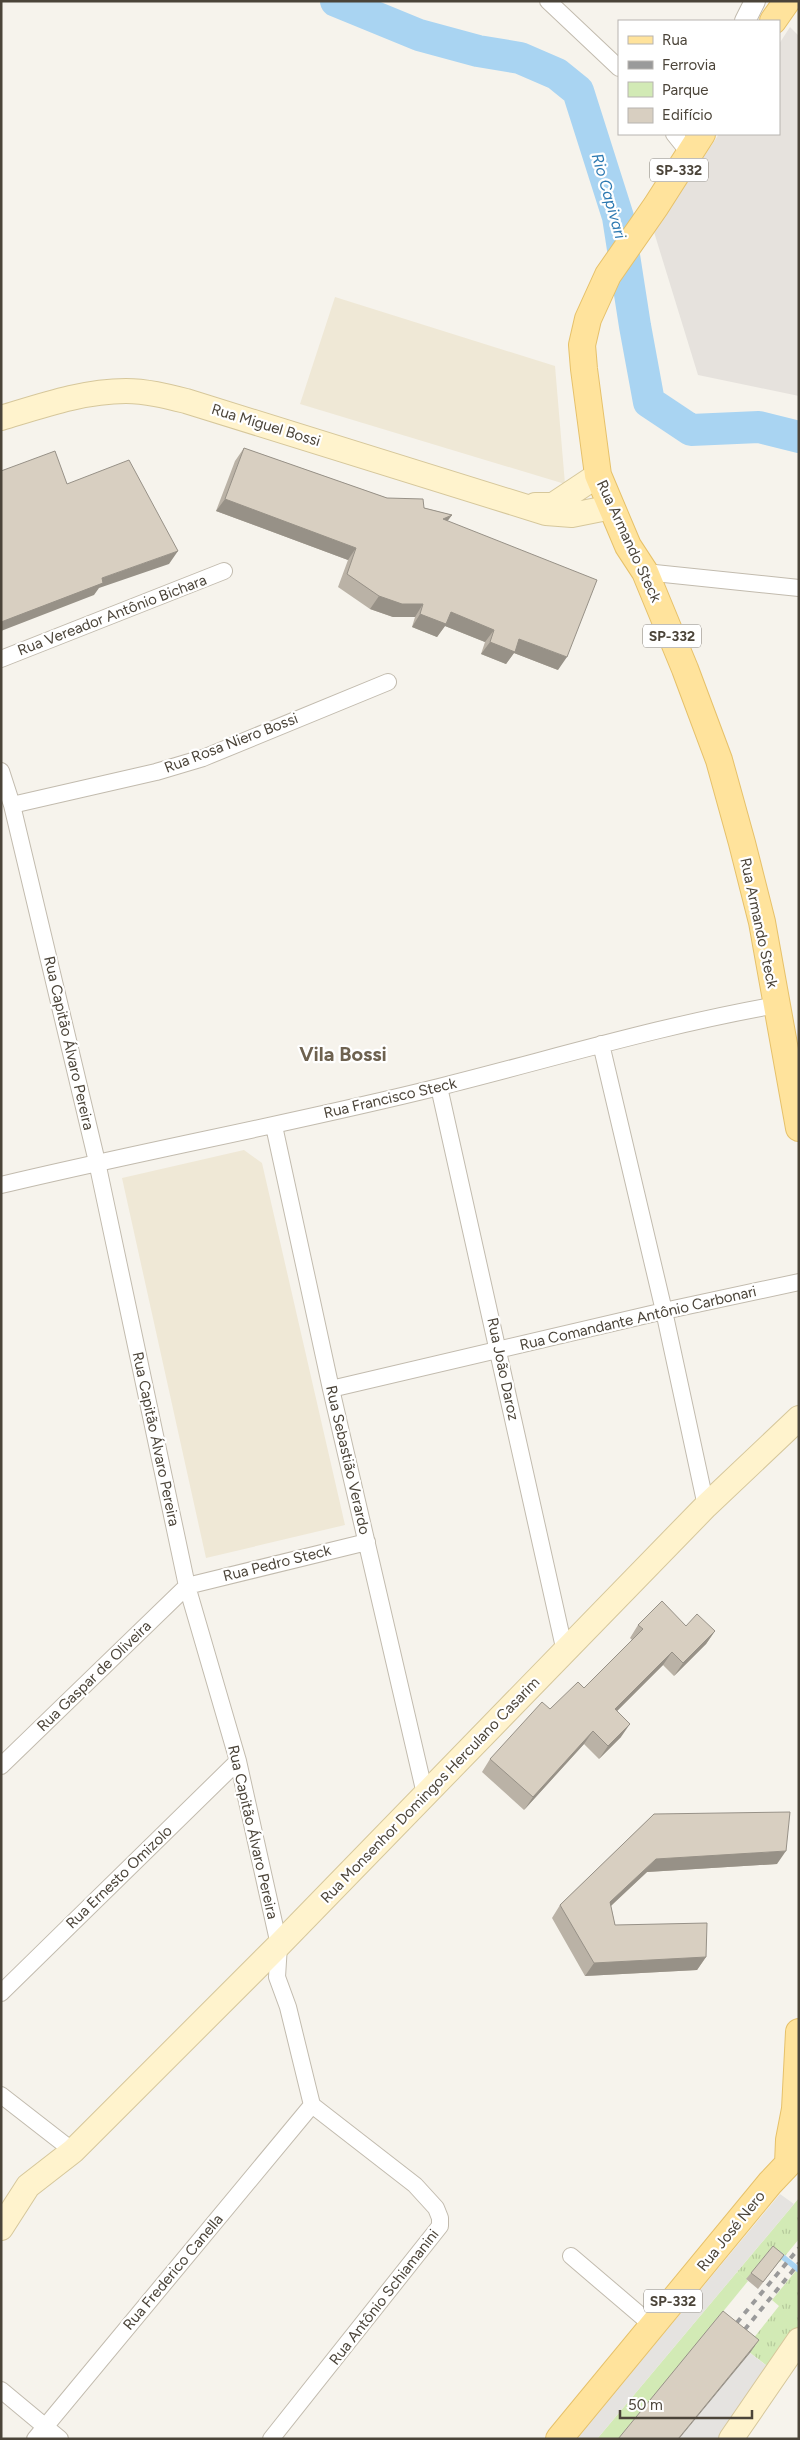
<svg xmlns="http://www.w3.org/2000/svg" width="800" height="2440" font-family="Figtree,sans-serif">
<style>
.industrial{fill:#e6e2dd}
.education{fill:#efe8d6}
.grass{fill:url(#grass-tufts)}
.green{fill:#d2eab5}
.parking{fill:#e5e3e0}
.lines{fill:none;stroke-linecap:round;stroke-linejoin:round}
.stream{stroke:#a9d4f2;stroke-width:5.5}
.river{stroke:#a9d4f2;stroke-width:32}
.minor-casing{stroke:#c2bbae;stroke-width:18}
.tertiary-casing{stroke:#c2bbae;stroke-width:22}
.secondary-casing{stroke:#d6c79b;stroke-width:26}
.primary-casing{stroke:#e6c16a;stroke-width:28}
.minor{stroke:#fff;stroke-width:16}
.tertiary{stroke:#fff;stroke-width:20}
.secondary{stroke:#fff3cd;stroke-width:24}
.primary{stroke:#ffe39c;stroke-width:26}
.rail{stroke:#9a9a9a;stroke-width:4;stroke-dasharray:6 6;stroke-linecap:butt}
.wall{fill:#bab2a6}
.shaded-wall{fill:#979187}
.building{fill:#d8cfc1;stroke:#979187}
.labels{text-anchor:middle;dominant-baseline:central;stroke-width:4.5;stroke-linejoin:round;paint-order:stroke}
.shield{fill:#fff;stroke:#817c74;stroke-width:1}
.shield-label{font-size:14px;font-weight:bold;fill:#4b4439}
.street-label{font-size:15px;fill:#4b4439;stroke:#fff}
.water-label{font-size:16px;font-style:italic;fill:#2e7ab2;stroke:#fff}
.district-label{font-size:20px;font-weight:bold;fill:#6e6250;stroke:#fff}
</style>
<defs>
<pattern id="grass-tufts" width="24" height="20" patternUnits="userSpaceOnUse" patternTransform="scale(1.25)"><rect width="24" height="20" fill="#d2eab5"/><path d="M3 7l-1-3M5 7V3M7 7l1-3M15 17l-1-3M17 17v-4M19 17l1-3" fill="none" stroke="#b6ca9c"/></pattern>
</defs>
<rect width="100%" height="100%" fill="#f6f3ec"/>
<!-- industrial -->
<path class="industrial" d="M790,27L799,36V396L698,375L654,232L719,134H779V44Z"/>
<!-- education -->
<path class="education" d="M335,297L555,366L565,484L300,404Z
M244,1150L262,1163L345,1525L206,1558L122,1178Z"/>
<!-- grass -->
<path class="grass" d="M799,2198V2239L780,2262L768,2252L746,2280L737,2272Z
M799,2267V2327L771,2369L745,2349L779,2306L772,2300Z"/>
<!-- green -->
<path class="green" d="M737,2272L748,2281L619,2439H597Z"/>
<!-- parking -->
<path class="parking" d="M780,2194L794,2204L597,2439H576Z
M750,2353L771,2369L726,2439H679Z"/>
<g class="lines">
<!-- stream -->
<path class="stream" d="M779,2254L799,2270"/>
<!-- river -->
<path class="river" d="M336,1L419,35L478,51L520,58L557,74L578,91L618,217L635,326L649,402L691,430L759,427L799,437"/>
<!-- minor casing -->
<g class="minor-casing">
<path id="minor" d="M548,1L619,68
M674,134L690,154
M645,572L799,588
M1,659L224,571
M1,771L12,805L97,1162L187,1586L238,1761L279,1945L277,1977L288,2007L312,2105
M12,805L156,772L203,758L388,682
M601,1044L664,1311L706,1506
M439,1087L565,1652
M274,1126L331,1389L425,1794
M1,1185C147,1150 294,1123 439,1087C551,1059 663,1025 777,1005
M331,1389L664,1311L799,1282
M1,1766L187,1586L367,1542
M1,1993L238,1761
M1,2095L73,2151
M571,2256L653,2326
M1,2390L60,2439
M35,2439L312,2105
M271,2439L440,2226V2218L436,2208L415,2185L312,2105"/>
</g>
<!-- tertiary casing -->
<g class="tertiary-casing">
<path id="tertiary" d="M745,21L755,1"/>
</g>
<!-- secondary casing -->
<g class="secondary-casing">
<path id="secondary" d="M1,418C41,406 83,391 126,391C146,391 166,396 186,401L546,513L572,515L612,507
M535,505H553L598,475
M1,2228L28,2186L73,2151L279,1945L706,1506L799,1418
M731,2439L799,2340"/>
</g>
<!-- primary casing -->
<g class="primary-casing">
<path id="primary" d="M773,21L787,1
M702,134L656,206L608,275L588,319L582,345L584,369L598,475L628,546L645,572L685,669L719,760L742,843L762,922L799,1128
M559,2439L770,2183L788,2164L789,2140L795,2109L799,2032"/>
</g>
<!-- minor -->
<use href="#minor" class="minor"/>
<!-- tertiary -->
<use href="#tertiary" class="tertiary"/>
<!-- secondary -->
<use href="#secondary" class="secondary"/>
<!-- primary -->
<use href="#primary" class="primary"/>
<!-- rail -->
<path class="rail" d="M729,2332L799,2248
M737,2339L799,2263"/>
</g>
<!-- wall -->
<path class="wall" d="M244,448L387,498L452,515L447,521L558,670L514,653L506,664L481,654L485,642L445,626L437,637L412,627L415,617H393L370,609L338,587L348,560L216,511L235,461Z
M638,1625L686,1626L715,1631L706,1644L674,1676L663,1665L617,1711L621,1737L599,1759L584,1744L524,1810L482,1772L490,1759L550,1709L584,1688L632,1640L630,1638Z
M654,1814L777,1864L647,1872L611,1906L615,1925L706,1957L697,1970L585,1976L552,1918L560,1905Z
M784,2255L758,2289L746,2279L751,2273Z"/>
<!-- shaded-wall -->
<path class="shaded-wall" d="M225,499L356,548L348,560L216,511Z
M452,515L443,527V519Z
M178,551L169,564L99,588L94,595L1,631V622L102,578Z
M379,596L423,604L415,617H393L370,609Z
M451,612L494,630L485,642L445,626L437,637L412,627L420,614Z
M519,639L567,657L558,670L514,653L506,664L481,654L490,642Z
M715,1631L706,1644L674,1676L683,1663Z
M672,1652L663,1665L606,1722L615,1709Z
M630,1724L621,1737L599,1759L608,1746Z
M593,1731L584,1744L524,1810L533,1797Z
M786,1851L777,1864L647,1872L601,1915L610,1902L656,1859Z
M706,1957L697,1970L585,1976L594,1963Z
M759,2340L750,2353L679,2439H678Z"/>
<!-- building -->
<path class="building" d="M244,448L387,498L423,499L424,508L452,515L443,519L597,580L567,657L519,639L515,652L490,642L494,630L451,612L446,624L420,614L423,604H402L379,596L347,574L356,548L225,499Z
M55,451L67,484L129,460L178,551L102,578L103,583L1,622V471Z
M662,1601L686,1626L697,1614L715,1631L683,1663L672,1652L615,1709L630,1724L608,1746L593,1731L533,1797L490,1759L542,1702L550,1709L578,1682L584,1688L643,1629L638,1625Z
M790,1812L786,1851L656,1859L610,1902L615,1925L707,1923L706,1957L594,1963L560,1905L654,1814Z
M773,2246L784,2255L763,2282L751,2273Z
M723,2311L759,2340L678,2439H618Z"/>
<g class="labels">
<!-- shield labels -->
<g class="shield">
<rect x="650" y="158.5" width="58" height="23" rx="4"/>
<rect x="643" y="624.5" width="58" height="23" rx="4"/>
<rect x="644" y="2289.5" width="58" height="23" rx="4"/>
</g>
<g class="shield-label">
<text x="679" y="170">SP-332</text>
<text x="672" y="636">SP-332</text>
<text x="673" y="2301">SP-332</text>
</g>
<!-- street labels -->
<g class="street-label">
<text transform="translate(266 425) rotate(17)">Rua Miguel Bossi</text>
<text transform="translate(629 541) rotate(65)">Rua Armando Steck</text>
<text transform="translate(112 615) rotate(-21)">Rua Vereador Antônio Bichara</text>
<text transform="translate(231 743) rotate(-21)">Rua Rosa Niero Bossi</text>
<text transform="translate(759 923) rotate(78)">Rua Armando Steck</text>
<text transform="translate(69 1043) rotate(77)">Rua Capitão Álvaro Pereira</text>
<text transform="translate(390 1098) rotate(-13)">Rua Francisco Steck</text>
<text transform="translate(638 1318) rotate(-13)">Rua Comandante Antônio Carbonari</text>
<text transform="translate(503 1369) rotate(78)">Rua João Daroz</text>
<text transform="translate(156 1439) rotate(78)">Rua Capitão Álvaro Pereira</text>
<text transform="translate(348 1460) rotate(77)">Rua Sebastião Verardo</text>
<text transform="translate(277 1563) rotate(-14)">Rua Pedro Steck</text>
<text transform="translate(94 1676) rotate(-44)">Rua Gaspar de Oliveira</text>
<text transform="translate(430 1790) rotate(-46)">Rua Monsenhor Domingos Herculano Casarim</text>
<text transform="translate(253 1832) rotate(77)">Rua Capitão Álvaro Pereira</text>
<text transform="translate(119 1877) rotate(-44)">Rua Ernesto Omizolo</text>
<text transform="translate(731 2231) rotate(-51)">Rua José Nero</text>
<text transform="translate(173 2272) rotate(-50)">Rua Frederico Canella</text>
<text transform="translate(384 2297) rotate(-52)">Rua Antônio Schiamanini</text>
</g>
<!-- water labels -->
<g class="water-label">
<text transform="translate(609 196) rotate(74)">Rio Capivari</text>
</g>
<!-- district labels -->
<g class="district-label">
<text x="343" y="1054">Vila Bossi</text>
</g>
</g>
<!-- border -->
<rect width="800" height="2440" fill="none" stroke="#4b4439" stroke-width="5"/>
<!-- legend -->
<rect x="618" y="20" width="162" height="115" fill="#ffffff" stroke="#b7b4b0"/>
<rect x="628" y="36" width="25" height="8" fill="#ffe39c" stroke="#b7b4b0"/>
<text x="662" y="45" font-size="15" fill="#4b4439">Rua</text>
<rect x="628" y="61" width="25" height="8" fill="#9a9a9a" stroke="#b7b4b0"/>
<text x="662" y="70" font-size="15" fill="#4b4439">Ferrovia</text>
<rect x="628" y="82" width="25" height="15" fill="#d2eab5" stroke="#b7b4b0"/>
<text x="662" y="95" font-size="15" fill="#4b4439">Parque</text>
<rect x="628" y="108" width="25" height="15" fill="#d8cfc1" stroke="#b7b4b0"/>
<text x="662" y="120" font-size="15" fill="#4b4439">Edifício</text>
<!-- scale -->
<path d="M620 2410v8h132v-8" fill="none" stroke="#4b4439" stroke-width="2.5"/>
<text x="628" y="2410" font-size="15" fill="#4b4439" stroke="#ffffff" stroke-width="4" paint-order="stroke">50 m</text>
</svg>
